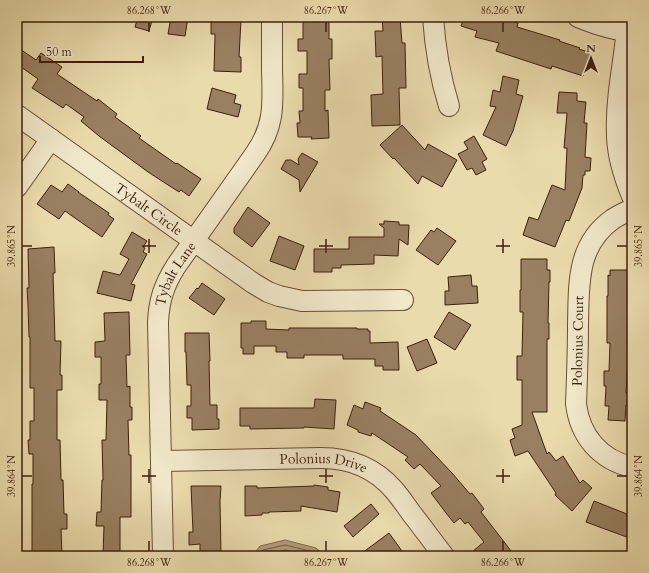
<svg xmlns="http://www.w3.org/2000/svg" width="649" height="573" font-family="Cardo,serif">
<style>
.water{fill:#b09b77;stroke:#83694d}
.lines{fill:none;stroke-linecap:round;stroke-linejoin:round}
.shore{stroke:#785c43;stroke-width:1}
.building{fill:#988061;stroke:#3f1e0f}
.minor-casing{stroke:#6a4d36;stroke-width:22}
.minor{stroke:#f1e8ca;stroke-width:20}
.ticks{fill:none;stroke:#3f1e0f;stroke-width:1.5}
.labels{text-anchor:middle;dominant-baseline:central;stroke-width:3;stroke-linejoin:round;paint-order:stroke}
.street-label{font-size:14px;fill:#3f1e0f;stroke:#f1e8ca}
.neatline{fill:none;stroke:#3f1e0f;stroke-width:1.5}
.ticks-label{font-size:10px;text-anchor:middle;fill:#3f1e0f}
</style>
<rect width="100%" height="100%" fill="#eadbad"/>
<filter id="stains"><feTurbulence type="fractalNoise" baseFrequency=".005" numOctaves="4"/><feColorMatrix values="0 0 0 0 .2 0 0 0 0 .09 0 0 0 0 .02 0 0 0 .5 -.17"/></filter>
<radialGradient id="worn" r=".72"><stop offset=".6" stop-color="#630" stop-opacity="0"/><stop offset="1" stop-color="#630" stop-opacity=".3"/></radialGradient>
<!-- water -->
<path class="water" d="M285,540L316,548L325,556H252L260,546Z"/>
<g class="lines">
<!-- shore -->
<path class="shore" d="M257,556L263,550L285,545L314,552L319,556
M264,556L266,554L285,550L311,556"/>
</g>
<!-- building -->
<path class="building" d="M138,17H153L149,31L135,27Z
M171,17H188L185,36L168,34Z
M211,17H230V20H241L239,57H241V72L214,71L215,34H211Z
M303,17H329V39H332V59H329L330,90H325V111L328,110L329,138L311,139L312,137H298L297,123H300L299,111H303V88H299V74H307V51H298V39H303Z
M382,17H400L402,43H405L406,88H399L400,125L372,126L371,95L383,94L382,56L376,57L375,31H383Z
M464,17H499L518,23L517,27L560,40L559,41L580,48L579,49L591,53L583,76L552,66L551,69L496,51L499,43L475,37L477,31L461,26Z
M17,47L36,60L41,53L62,67L57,74L97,101L98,99L117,114L115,117L141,136L139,138L176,164L177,163L201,179L189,196L181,190L179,192L148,172L99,136L81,121L84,117L66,104L63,108L32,88L38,79L17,64Z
M503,76L519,80L516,94L523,96L513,131L506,146L483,135L496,107L490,106L493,90L500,92Z
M212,88L236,95L234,103L241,105L238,117L207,109Z
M559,92L577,93V101L586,102L584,123H587L585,157L591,158L590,171H585V175H583L582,188L569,221L566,220L555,247L523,235L529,217L538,220L552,185L565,190L567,148H564L567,113H557Z
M402,125L425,150L428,144L457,160L442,187L422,176L418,184L394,158L393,159L380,145Z
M474,136L487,159L482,162L486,170L476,175L472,168L467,170L458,154L468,149L464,142Z
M302,153L318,162L300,192L299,180L281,169L286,160H291L299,165L298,159Z
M68,184L79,192H78L109,213L108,215L114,219L102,237L65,211L59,219L37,204L51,185L62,192Z
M248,207L270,223L252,247L234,233V228Z
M384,221L399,222V225H409L408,245L399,239L398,256L374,255V264L341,265V268H332V272H314V249H349V237H384V228L379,224H384Z
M437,228L456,241L438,265L416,250L431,230L434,232Z
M132,232L147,241L143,247L145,248L143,252L147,254L131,284L135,285L131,301L97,293L103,271L120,275L129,259L120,254Z
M279,236L304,246L295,270L270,261Z
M54,247L55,273H53L55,341H61L60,375H62V390H57V440H60L61,480H63L64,514H67V529H61L62,556H32V484H33V454H29L28,440H30V421H34V388H30V337H29L28,306L27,288H29L28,249Z
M521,259H547V270H550V282H549L548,323H549V339H547V412H532L547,454L549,452L556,461L563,456L580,483L583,480L592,488L572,511L555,495L556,493L528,451L515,456L510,440L515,438L512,429L522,425V380H517V356H522L523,312H520V290H521Z
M610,270H632V290H631L632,356H628L626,393H629L628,405H626L625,421L608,420L609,406H605L606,386H604V371H609L610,343H607V296H608V275L610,276Z
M471,275L472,286H477L478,303L445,305V291H449L448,277Z
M202,283L225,299L214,315L189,298L197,288L198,289Z
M129,312L130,355H126L127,387L130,386V407H132V420H128L129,455H131V517H120V556H103L104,526H96L97,512H101L102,480H103L102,440H106L107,400H99V384H101V357H95V342L105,341L104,313Z
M449,312L471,325L455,350L434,337Z
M251,321H266V329L289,330V328H357V329H368V331H370V343L398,342L399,370H383V366H375V359H343V355H304V358H287V352H276V346H254V354H243V348H241V323H251Z
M185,333H209L210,361H209L210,405H217V419H219V429L192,430V418H187V406H191V385H187L186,352H185Z
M427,339L437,363L417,371L407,347Z
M315,399L336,400L334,429L304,427V428L250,429V426H240V408H314Z
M365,402L381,408L380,411L416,435L452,473L470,494L472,493L484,509L481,512L515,556H467L484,542L468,522L465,524L460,518L454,523L446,513L431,493L441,486L420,464L414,469L405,460L408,457L372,433L371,436L358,432V430L347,425L354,405L363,409Z
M314,485L328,487V490L340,492L337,512L301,506V511L269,512V513H262V515L245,516V486H257V488L314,486Z
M191,486H221L220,501L221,556H200V544L189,545V532H193Z
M594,501L632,516V539L586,522Z
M371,504L379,514L353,537L344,526Z
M389,533L402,551L395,556H358Z"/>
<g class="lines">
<!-- minor casing -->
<g class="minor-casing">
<g id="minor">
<path d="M433,17C435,47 440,77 449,106"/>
<path d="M578,17C595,24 614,31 632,31"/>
<path d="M629,17C626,36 624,56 621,75C618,96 616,116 617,137C618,157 624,177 632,196"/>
<path id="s1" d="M17,115L253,283L268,292L279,296L302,301L403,300"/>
<path d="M17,187L51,139"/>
<path d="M632,209C626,212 619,215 613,219C576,245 579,285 578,325C578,351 577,378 576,404C580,436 600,460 632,467"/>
<path id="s2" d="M161,461L321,458C349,458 375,468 394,490C401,498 406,506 412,514C423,528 433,542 444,556"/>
<path id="s3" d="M163,556L158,322C159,300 164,285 176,266L255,154C275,126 273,103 272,70C272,53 272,35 272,17"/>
</g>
</g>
<!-- minor -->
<use href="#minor" class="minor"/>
</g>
<!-- ticks -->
<path class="ticks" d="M149,22V32M326,22V32M503,22V32M149,239V253M326,239V253M503,239V253M22,246H32M142,246H156M319,246H333M496,246H510M617,246H627M149,469V483M326,469V483M503,469V483M22,476H32M142,476H156M319,476H333M496,476H510M617,476H627M149,541V551M326,541V551M503,541V551"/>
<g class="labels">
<!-- street labels -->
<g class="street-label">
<text stroke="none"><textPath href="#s1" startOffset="162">Tybalt Circle</textPath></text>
<text stroke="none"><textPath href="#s3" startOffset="286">Tybalt Lane</textPath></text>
<text transform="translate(578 341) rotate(-89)">Polonius Court</text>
<text stroke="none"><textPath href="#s2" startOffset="163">Polonius Drive</textPath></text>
</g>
</g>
<!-- margin -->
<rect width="649" height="573" fill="none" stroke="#eadbad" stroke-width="44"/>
<!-- north arrow -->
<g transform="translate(591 58)" stroke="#f1e8ca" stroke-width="3" paint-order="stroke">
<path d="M0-3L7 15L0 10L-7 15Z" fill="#3f1e0f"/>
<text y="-6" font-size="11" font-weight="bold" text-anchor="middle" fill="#3f1e0f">N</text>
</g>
<!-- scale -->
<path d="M40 56v6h103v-6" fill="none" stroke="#3f1e0f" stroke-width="2"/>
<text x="46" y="56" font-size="12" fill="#3f1e0f" stroke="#f1e8ca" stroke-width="3" paint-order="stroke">50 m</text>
<rect x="22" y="22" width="605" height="529" class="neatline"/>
<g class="ticks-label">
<text x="149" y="14">86.268°W</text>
<text x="326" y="14">86.267°W</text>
<text x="503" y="14">86.266°W</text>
<text transform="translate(11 246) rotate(-90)" y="4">39.865°N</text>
<text transform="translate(638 246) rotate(-90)" y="4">39.865°N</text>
<text transform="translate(11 476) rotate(-90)" y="4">39.864°N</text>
<text transform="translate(638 476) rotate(-90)" y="4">39.864°N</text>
<text x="149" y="566">86.268°W</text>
<text x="326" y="566">86.267°W</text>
<text x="503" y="566">86.266°W</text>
</g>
<rect width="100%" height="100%" filter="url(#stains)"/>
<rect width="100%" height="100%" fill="url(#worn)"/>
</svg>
